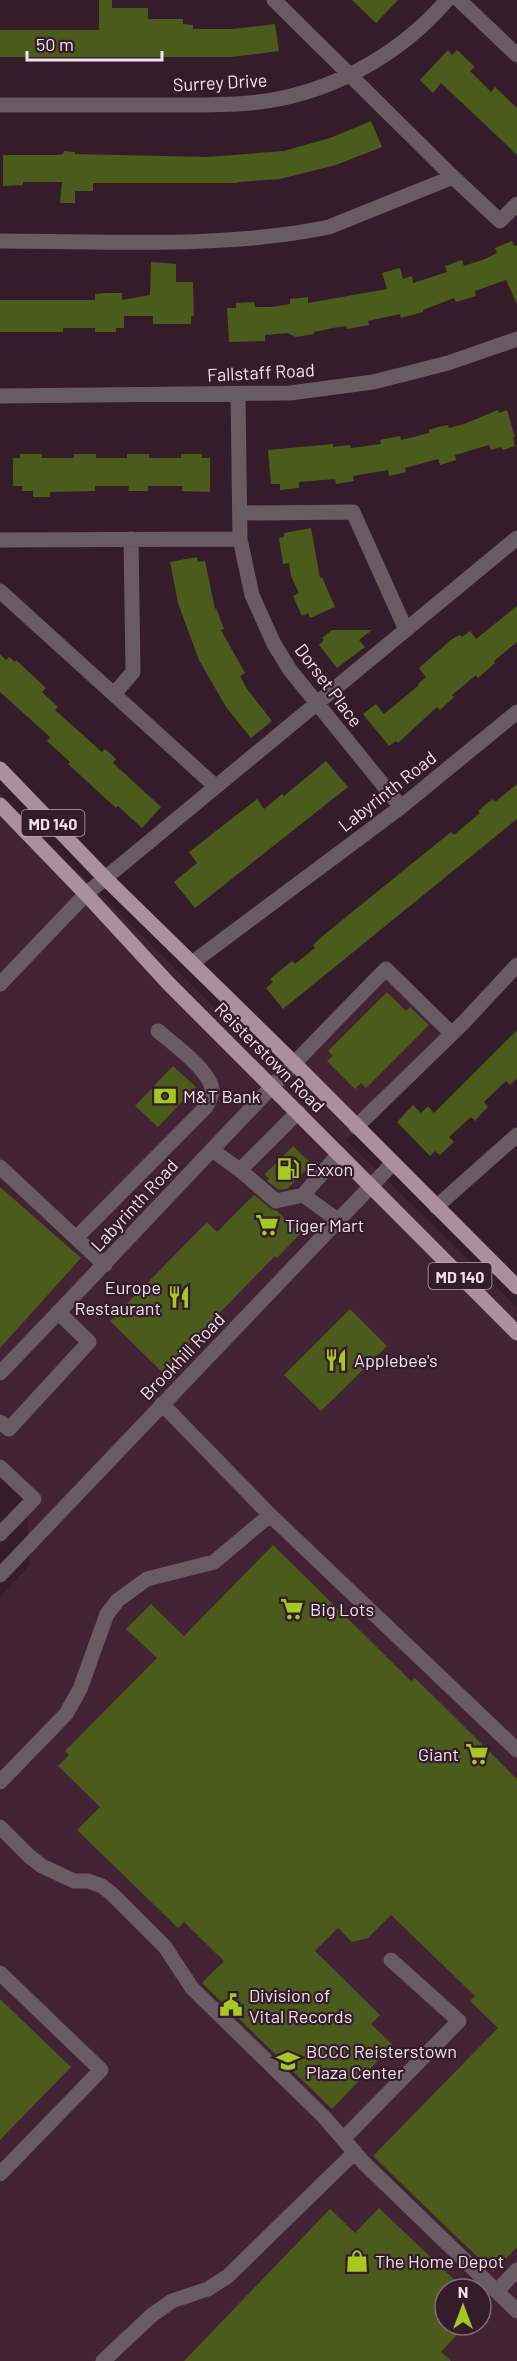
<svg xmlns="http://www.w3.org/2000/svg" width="517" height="2361" font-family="Barlow,sans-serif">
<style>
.built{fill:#422334;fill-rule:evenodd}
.building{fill:#4b5b1b}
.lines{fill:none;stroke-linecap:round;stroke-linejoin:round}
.minor{stroke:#685b61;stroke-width:15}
.major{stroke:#ab8f9d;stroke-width:15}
.labels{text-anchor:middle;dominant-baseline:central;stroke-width:4.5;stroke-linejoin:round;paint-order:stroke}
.shield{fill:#351c2a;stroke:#baa6b0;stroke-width:1.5}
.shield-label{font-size:16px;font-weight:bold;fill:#f3e1ea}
.street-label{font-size:18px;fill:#f3e1ea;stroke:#351c2a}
.poi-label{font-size:18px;fill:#f3e1ea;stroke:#351c2a;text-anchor:start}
</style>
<rect width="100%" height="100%" fill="#351c2a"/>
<!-- built -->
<path class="built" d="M0,794L278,1071L379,967L443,1037L346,1140L517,1307V2361H0V1597L30,1565L26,1505L11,1479L0,1470ZM445,2289H481V2325H445Z"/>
<!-- building -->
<path class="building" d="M99,0H112V8H148V19H183V24L193,25V29H234L275,24L279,51L231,57H0V30H99Z
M352,0H398L376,23Z
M448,50L452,55L457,50L475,67L470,71L491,92L495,87L517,108V155L441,83L433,93L420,80Z
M371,121L382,147L336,165L280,179L238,182V183H93V191H75V203H60L62,182H23V185L3,186V155H59L63,154L64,151L75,152V154L208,157L284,151L330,138Z
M512,241L514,246L517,245V304L506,280L475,291L476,296L456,302L454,298L423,310V312L401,318L400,314L368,321L369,325L347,329L346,326L333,328L314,332V334L296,337L287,333L265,335V341L229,342L227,308H236V303L254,302L255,307H271L290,304V299L308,297V303L387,289L382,273L400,268L403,279L412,276L413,283L447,272L445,266L462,260L464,266L485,259L497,253L495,248Z
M151,262L176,264V282H193L194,316H191V324H153V316H124V328H116V332H95V328H63V332H0V300H95V294L106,293H122V300L150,295Z
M498,410L499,413L507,410L515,437H513L515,446L503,450L501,447L491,450L489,445L455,455L456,460L440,465L438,459L405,468L406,472L389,476L388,470L353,476L354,481L336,484L335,479L299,482V488L280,490V484H271L268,450L333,444V447L350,445L351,448L381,444L380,440L400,436L401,440L429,433V430L438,427L448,425L449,428L464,424Z
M20,454H42V458H74V454H96V458H127V454H149V458H181V454H202V458H210V492L182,491V486H148V491H128L129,486H95V491L50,492V497H33V491H22V486H13V458H20Z
M311,528L320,578L322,577L335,607L310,618L308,613L302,616L293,596L299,593L291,576L289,563L283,564L279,538L284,537V533Z
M197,557L198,562L205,561L215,609L216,608L224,629L221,630L245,673L240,676L247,689L272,721L251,738L226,707L199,660L178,603L170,562Z
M517,606V642L494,661L495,663L488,669L478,678L476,675L452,695L454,697L440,710L437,707L398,743L396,741L389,746L363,714L376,704L384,714L419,685L418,684L426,677L419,668L452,639L460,635L462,637L470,631L476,639Z
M332,630H372L359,640L365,647L337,668L319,645L324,640L322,638Z
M0,654L6,660L9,657L15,662L16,660L46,688L42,692L58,707L55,710L102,752L105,749L116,759L113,763L161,807L142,828L118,806L116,808L68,764L70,762L47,741L50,737L0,692Z
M326,761L348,787L195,908L174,882L197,863L189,852L257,799L264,809L282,794L284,796Z
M517,784V819L283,1009L266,988L273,982L270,979L292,961L295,964L315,948L313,945L325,934L451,832L454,835L480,813L478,811L486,804L493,799L495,802Z
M387,992L406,1011L410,1007L429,1025L366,1088L361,1083L355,1089L327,1061L333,1056L328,1051Z
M517,1030V1078L510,1085L506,1081L484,1102L488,1107L482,1113L475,1121L471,1117L449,1137L454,1142L440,1155L435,1151L430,1156L397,1122L413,1105L421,1113L428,1106L434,1113Z
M173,1066L196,1087L158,1127L135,1106Z
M293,1146L312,1164L287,1189L279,1190L267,1181L269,1179L265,1174Z
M0,1187L81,1258L0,1348Z
M254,1195L270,1208L277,1211L300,1234L277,1258L275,1256L162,1372L110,1321L207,1222L217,1232Z
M350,1309L387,1346L321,1411L284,1375Z
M273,1545L411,1681L415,1678L517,1779V2247L493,2272L373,2156L498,2028L470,2001L475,1996L391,1915L368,1938L352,1942L338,1928L315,1951L380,2015L371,2024L393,2045L332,2109L202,1983L224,1961L184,1922L178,1928L77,1830L100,1807L58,1766L69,1755L65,1751L157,1658L126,1629L151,1604L184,1636Z
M0,1999L71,2067L0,2140Z
M379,2208L464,2289H445V2325H466L441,2352L451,2361H184L330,2209L355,2233Z"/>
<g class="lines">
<!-- minor -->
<path class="minor" d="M274,0L453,177
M459,0L517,55
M0,105C50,105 100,105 150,105C183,105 217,106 250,103C326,96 398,57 447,0
M0,241C109,241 222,249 329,227L453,177L500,221L517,204
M238,395L240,539L252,595L274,644L290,670L401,807
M0,396L290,393L373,382L409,373L448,363L517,339
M240,513L353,512L406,630
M0,540L240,539
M0,591L215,786
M114,694L133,672L131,539
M192,963L401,807L517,712
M0,984L86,894L517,538
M356,1127L464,1022L517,965
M212,1150L240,1170L276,1201L303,1195L339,1221
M0,1167L105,1265
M240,1170L298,1112
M303,1195L339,1154
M436,1207L517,1135
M76,1238L206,1107C209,1102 212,1096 212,1090C211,1071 172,1043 158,1031
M0,1373C130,1239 255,1101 386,969L452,1034
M162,1404L270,1515L517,1750
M0,1422L9,1429L89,1342L58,1312
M0,1467L34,1499L0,1534
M0,1575L392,1164
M0,1782L66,1714L80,1689L107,1614L118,1600L147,1579L214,1562L270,1515
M0,1827L29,1856L42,1866L74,1881H88L102,1886L112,1894L165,1947L192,1988L324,2117L364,2163L517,2311
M0,1973L101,2070L0,2174
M343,2139L459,2021L391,1960
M497,2291L517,2270
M103,2361L152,2315L172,2301L208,2289L228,2276L355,2152"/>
<!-- major -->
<path class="major" d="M0,769L105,878L294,1063L517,1287
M0,805L86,894L169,984L517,1333"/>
</g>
<!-- icons -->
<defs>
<g id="bank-bare" transform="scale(1.8)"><path d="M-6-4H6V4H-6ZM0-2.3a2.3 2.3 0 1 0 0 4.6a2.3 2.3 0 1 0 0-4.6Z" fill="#a5c823" stroke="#351c2a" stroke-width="2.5" paint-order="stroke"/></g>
<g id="fuel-bare" transform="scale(1.8)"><path d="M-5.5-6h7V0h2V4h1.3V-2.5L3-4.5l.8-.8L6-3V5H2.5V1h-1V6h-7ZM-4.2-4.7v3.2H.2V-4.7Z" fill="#a5c823" stroke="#351c2a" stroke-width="2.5" paint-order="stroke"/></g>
<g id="supermarket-bare" transform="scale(1.8)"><path d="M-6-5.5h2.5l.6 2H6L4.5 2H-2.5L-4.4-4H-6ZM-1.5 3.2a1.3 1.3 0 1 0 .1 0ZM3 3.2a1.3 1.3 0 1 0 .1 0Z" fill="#a5c823" stroke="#351c2a" stroke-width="2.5" paint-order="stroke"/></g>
<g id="restaurant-bare" transform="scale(1.8)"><path d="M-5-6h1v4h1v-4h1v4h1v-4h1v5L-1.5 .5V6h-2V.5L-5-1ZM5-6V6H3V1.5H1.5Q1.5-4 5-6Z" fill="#a5c823" stroke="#351c2a" stroke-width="2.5" paint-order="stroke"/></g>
<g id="civic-bare" transform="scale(1.8)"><path d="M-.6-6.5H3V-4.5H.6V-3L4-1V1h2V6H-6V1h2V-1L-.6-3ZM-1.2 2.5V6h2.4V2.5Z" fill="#a5c823" stroke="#351c2a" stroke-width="2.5" paint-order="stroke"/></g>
<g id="university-bare" transform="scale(1.8)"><path d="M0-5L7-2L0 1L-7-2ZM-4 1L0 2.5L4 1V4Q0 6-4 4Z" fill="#a5c823" stroke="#351c2a" stroke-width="2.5" paint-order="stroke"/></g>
<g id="shop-bare" transform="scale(1.8)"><path d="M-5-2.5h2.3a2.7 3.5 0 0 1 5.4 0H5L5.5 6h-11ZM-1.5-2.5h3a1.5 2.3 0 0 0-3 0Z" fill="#a5c823" stroke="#351c2a" stroke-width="2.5" paint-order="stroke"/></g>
</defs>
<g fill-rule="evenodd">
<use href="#bank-bare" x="165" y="1096"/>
<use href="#fuel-bare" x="288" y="1169"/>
<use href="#supermarket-bare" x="267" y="1225"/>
<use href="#restaurant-bare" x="179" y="1297"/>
<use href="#restaurant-bare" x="336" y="1360"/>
<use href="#supermarket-bare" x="292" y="1609"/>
<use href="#supermarket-bare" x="477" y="1754"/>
<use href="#civic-bare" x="231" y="2005"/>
<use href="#university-bare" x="288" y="2061"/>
<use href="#shop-bare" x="357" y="2261"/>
</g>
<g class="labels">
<!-- shield labels -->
<g class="shield">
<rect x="21.5" y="810" width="63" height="26" rx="4.5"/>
<rect x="428.5" y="1263" width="63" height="26" rx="4.5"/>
</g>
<g class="shield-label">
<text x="53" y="823">MD 140</text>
<text x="460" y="1276">MD 140</text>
</g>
<!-- street labels -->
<g class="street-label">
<text transform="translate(220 82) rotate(-3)">Surrey Drive</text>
<text transform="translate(261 372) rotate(-3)">Fallstaff Road</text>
<text transform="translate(329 685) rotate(53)">Dorset Place</text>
<text transform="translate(387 791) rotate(-38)">Labyrinth Road</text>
<text transform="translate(270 1057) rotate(45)">Reisterstown Road</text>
<text transform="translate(134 1205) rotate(-47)">Labyrinth Road</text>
<text transform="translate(182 1356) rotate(-46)">Brookhill Road</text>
</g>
<!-- poi labels -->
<g class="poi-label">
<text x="183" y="1096">M&amp;T Bank</text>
<text x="306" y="1169">Exxon</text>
<text x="285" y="1225">Tiger Mart</text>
<text x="161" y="1287" text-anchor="end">Europe<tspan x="161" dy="21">Restaurant</tspan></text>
<text x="354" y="1360">Applebee's</text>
<text x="310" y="1609">Big Lots</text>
<text x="459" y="1754" text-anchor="end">Giant</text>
<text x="249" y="1995">Division of<tspan x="249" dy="21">Vital Records</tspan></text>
<text x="306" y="2051">BCCC Reisterstown<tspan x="306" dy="21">Plaza Center</tspan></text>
<text x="375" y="2261">The Home Depot</text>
</g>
</g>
<!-- north arrow -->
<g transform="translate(463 2307)"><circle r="28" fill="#351c2a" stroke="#816b77" stroke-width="1.5"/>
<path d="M0-4.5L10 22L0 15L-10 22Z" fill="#a5c823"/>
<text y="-9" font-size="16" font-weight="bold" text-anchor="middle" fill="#f3e1ea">N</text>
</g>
<!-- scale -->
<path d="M27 51v9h135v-9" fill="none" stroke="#f3e1ea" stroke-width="3"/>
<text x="36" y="51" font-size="18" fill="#f3e1ea" stroke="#351c2a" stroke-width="4.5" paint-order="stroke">50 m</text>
</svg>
